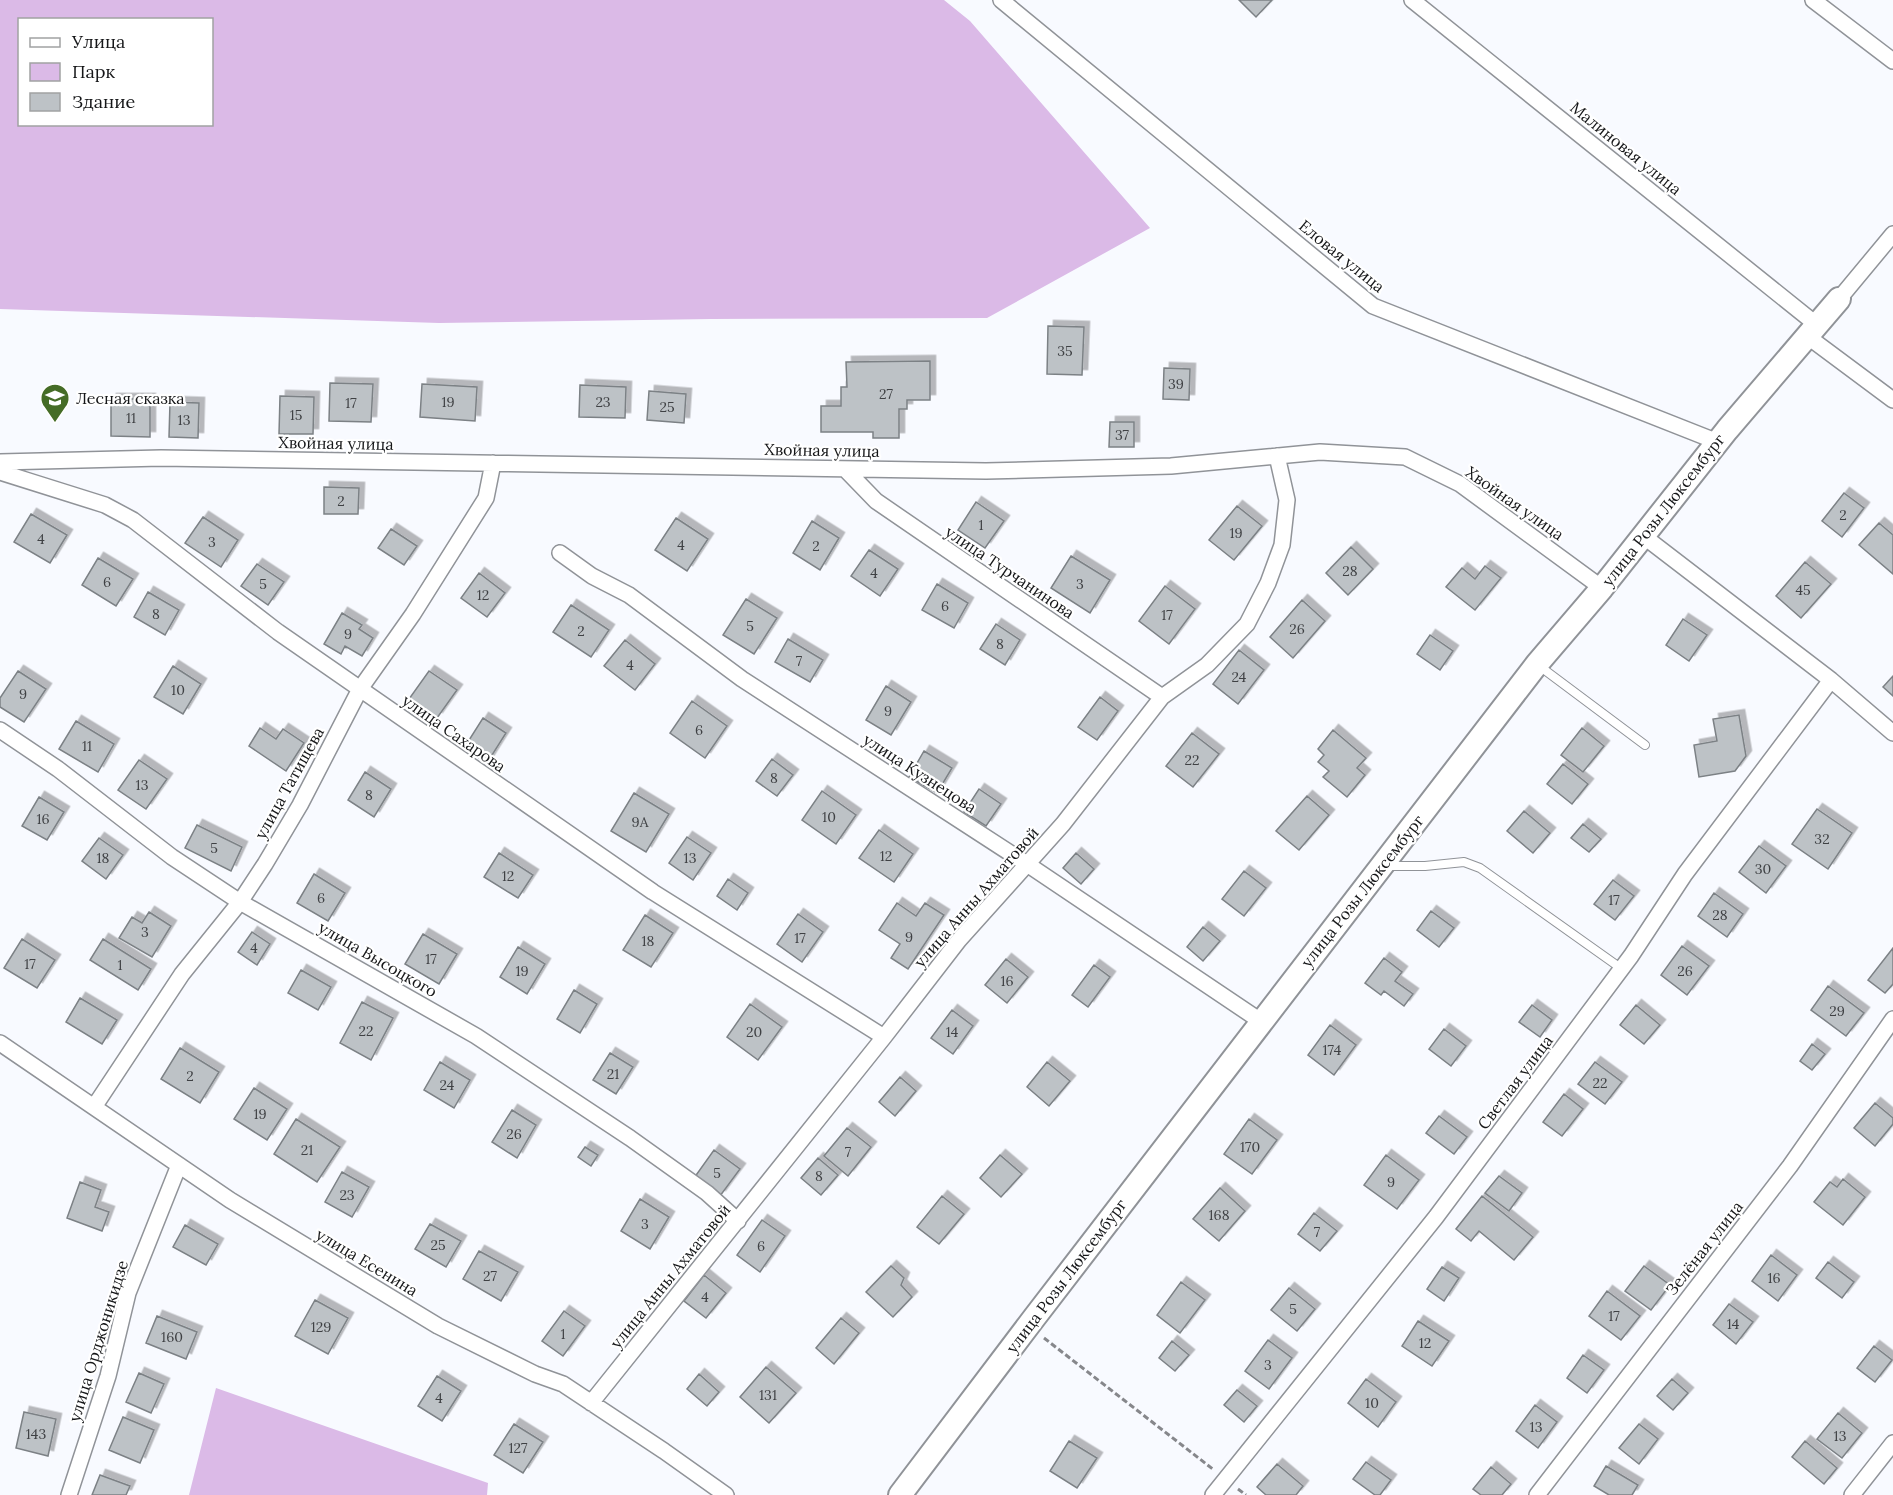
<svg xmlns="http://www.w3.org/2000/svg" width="1893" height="1495" font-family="Lora,serif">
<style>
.green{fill:#dbbae7;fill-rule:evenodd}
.building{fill:#bdc2c6;stroke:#7c8185;stroke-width:1.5;filter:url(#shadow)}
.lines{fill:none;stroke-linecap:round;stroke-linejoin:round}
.lane-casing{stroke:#909398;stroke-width:10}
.street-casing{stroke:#909398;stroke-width:18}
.secondary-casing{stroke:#909398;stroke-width:26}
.path{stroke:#86878b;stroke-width:3;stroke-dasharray:6 3;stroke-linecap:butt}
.lane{stroke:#fff;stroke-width:8}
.street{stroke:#fff;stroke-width:15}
.secondary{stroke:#fff;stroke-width:22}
.labels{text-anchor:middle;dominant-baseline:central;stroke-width:4.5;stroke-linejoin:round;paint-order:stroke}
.number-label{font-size:14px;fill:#3f4144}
.street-label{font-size:16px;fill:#151618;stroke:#fff}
.poi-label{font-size:16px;fill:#151618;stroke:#fff;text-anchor:start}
</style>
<defs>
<filter id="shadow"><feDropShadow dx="5.5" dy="-5.5" stdDeviation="0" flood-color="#0004"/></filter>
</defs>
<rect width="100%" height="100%" fill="#f8faff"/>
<!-- green -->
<path class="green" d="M0,0H944L970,21L1150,228L987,318L711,319L439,323L0,309ZM20,20H212V124H20Z
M216,1388L488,1483L487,1495H189Z"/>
<!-- building -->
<path class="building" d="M1239,0H1272L1256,17Z
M1048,326L1084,327L1082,375L1047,374Z
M930,361V400H907V409H899V438H873V432H821V406H841V387H847L846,362Z
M1164,368L1190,369L1189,400L1163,399Z
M330,383L373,384L371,422L329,421Z
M422,384L477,387L475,421L420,417Z
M580,385L626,387L625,418L579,417Z
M649,391L686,394L684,423L647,420Z
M280,396L314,397L313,434H279Z
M111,399H150V437L111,436Z
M170,402L199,403L198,438L169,437Z
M1110,422H1134V447H1109Z
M324,487L359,488L358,514H324Z
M1844,493L1864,508L1842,537L1822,521Z
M976,502L1004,521L985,548L958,530Z
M1237,506L1262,526L1234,560L1209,540Z
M31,514L67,535L50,563L14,542Z
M203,517L238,540L221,567L185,543Z
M676,518L708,539L687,571L655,550Z
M812,521L839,538L820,570L793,553Z
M1879,523L1893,535V574L1859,545Z
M391,529L417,546L404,565L378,548Z
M1351,547L1373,569L1348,595L1326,573Z
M869,550L898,569L880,596L851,576Z
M1071,556L1110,580L1090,613L1051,588Z
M98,558L133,579L116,606L82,585Z
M1805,562L1831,584L1801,618L1776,596Z
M257,564L284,582L268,605L241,586Z
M1485,566L1501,578L1475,610L1446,587L1462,568L1475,579Z
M479,573L505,593L487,617L461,598Z
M937,584L968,603L954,628L922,610Z
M1165,586L1195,609L1169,644L1139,621Z
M148,592L179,610L165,635L134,617Z
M746,599L777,618L754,654L723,635Z
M1302,600L1325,621L1293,658L1270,637Z
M571,605L609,630L591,657L553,632Z
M342,613L362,625L359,629L373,638L362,656L345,646L341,654L324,644Z
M1683,619L1707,635L1689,661L1666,645Z
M996,624L1020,640L1005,665L980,649Z
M1430,635L1453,651L1440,670L1417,654Z
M788,639L823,660L810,682L775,662Z
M625,640L655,664L635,690L604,666Z
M1239,650L1264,670L1238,704L1213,684Z
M173,666L201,684L183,714L154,697Z
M18,671L46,689L24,722L0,707V698Z
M429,671L457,690L437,718L409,699Z
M1893,676V696L1883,687Z
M886,686L911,702L891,735L866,720Z
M1100,697L1118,711L1097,740L1078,727Z
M692,701L727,726L705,758L670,733Z
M1739,715L1746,756L1735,771L1699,777L1694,745L1717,741L1713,719Z
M483,718L506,733L487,763L464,748Z
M76,721L114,744L98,772L59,749Z
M260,728L276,739L283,729L304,743L286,771L249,746Z
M1582,728L1604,746L1583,772L1561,755Z
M1333,730L1366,758L1357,768L1365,775L1347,797L1323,777L1329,771L1318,762L1324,755L1318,749Z
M1192,733L1219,754L1193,787L1166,766Z
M924,751L952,768L937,793L909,777Z
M772,759L793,775L777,796L756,781Z
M139,760L167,779L146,809L118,790Z
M1563,764L1588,784L1572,804L1547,784Z
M365,772L391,789L374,817L348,800Z
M979,789L1001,804L986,826L964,812Z
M822,791L856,815L836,844L802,820Z
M634,793L669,814L646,852L611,831Z
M1307,796L1329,815L1299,850L1276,831Z
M39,797L64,812L47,840L22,826Z
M1817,809L1852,833L1828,869L1792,844Z
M1524,811L1550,833L1533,853L1507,831Z
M1583,824L1601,839L1589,852L1571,838Z
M197,825L242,847L231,871L185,848Z
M879,830L913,854L894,882L859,858Z
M687,837L711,853L693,880L669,863Z
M99,838L123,855L106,879L82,861Z
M1759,846L1786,866L1766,893L1739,872Z
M499,853L533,875L518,898L484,877Z
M1076,853L1094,869L1081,884L1063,868Z
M1244,871L1266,888L1244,916L1222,899Z
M314,874L345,893L328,921L297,903Z
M728,879L748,893L737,910L717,896Z
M1613,880L1634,896L1615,920L1594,904Z
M1714,893L1743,914L1727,937L1698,916Z
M897,903L916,916L925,903L944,915L908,969L891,958L900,944L879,930Z
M1431,911L1454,928L1439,947L1417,930Z
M149,912L171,926L152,957L119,938L132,917L142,923Z
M798,914L823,932L802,962L777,944Z
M645,915L673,933L651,967L623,950Z
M1203,927L1220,941L1203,961L1187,947Z
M252,932L270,944L257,965L238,952Z
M423,934L457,954L439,984L405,964Z
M22,939L55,960L37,988L4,968Z
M103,939L151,969L138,990L90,960Z
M1682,946L1709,966L1687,995L1661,975Z
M518,947L545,964L527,994L500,977Z
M1893,948V984L1885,993L1868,980Z
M1384,958L1402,972L1395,981L1413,994L1404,1006L1384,991L1381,995L1365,983Z
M1006,959L1028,977L1007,1003L985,985Z
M1094,965L1110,977L1088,1007L1072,995Z
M301,970L331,987L318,1010L288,993Z
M1828,986L1864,1013L1846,1036L1811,1010Z
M574,990L597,1004L580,1033L557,1019Z
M80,998L117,1020L102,1044L66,1022Z
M362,1002L393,1018L371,1060L340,1043Z
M750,1004L782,1027L758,1060L727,1037Z
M1532,1005L1552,1020L1540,1037L1519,1022Z
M1636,1005L1660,1025L1644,1044L1620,1025Z
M952,1010L973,1026L953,1054L931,1038Z
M1330,1025L1356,1045L1334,1075L1308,1055Z
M1444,1029L1466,1046L1451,1066L1429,1049Z
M1812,1044L1825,1054L1812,1070L1800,1061Z
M180,1048L219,1072L200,1103L161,1079Z
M610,1053L633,1067L616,1094L593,1080Z
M440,1062L470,1080L454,1108L424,1090Z
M1047,1062L1070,1081L1049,1106L1027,1087Z
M1595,1062L1622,1082L1605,1104L1578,1084Z
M900,1077L916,1091L895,1116L879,1102Z
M254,1088L287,1109L267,1140L234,1119Z
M1564,1094L1583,1109L1562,1136L1543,1122Z
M1875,1103L1893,1118V1124L1875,1146L1854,1128Z
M512,1110L536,1125L517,1158L492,1142Z
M1439,1116L1467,1137L1454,1154L1426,1133Z
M296,1119L340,1147L317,1182L274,1154Z
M1249,1119L1277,1140L1252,1174L1224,1154Z
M847,1128L871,1147L848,1176L824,1156Z
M585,1147L598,1155L591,1166L578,1157Z
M714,1150L740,1169L720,1196L694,1178Z
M1000,1155L1022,1174L1001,1197L980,1178Z
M1386,1155L1419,1180L1397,1209L1364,1185Z
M818,1158L838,1175L821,1195L801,1178Z
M342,1172L369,1187L352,1217L325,1202Z
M1499,1176L1522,1193L1509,1211L1485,1193Z
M1843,1179L1865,1197L1843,1225L1814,1202L1830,1182L1837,1187Z
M80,1182L101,1190L95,1207L109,1212L102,1231L67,1218Z
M1220,1188L1245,1211L1219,1241L1193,1219Z
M942,1196L964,1214L939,1244L917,1227Z
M1482,1196L1533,1237L1514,1260L1479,1231L1471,1241L1456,1229Z
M640,1199L669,1217L650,1249L621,1231Z
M1314,1213L1337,1231L1320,1251L1298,1234Z
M762,1220L785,1236L760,1272L737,1255Z
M430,1224L461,1241L446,1267L415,1249Z
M185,1225L218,1244L206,1265L173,1247Z
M479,1251L518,1272L501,1301L463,1279Z
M1771,1255L1797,1275L1778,1301L1752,1281Z
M1828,1262L1854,1282L1842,1298L1816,1278Z
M891,1266L904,1278L901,1285L912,1297L893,1317L866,1292Z
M1644,1266L1670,1285L1651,1310L1625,1291Z
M1442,1267L1459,1278L1444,1301L1427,1289Z
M704,1275L726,1293L706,1318L684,1301Z
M1181,1282L1205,1300L1180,1333L1157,1315Z
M1289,1288L1315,1309L1297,1331L1271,1310Z
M1607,1291L1640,1316L1621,1340L1589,1316Z
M315,1300L348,1318L328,1354L295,1336Z
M1729,1304L1753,1322L1736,1344L1713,1325Z
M564,1311L585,1326L563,1356L542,1341Z
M157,1316L197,1332L186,1359L146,1343Z
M841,1318L859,1333L834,1364L816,1348Z
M1418,1321L1449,1341L1432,1366L1402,1346Z
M1268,1340L1292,1358L1269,1389L1245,1371Z
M1172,1341L1189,1355L1175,1371L1159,1358Z
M1874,1346L1892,1360L1875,1382L1857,1368Z
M1583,1355L1604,1370L1587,1393L1567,1378Z
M766,1367L796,1393L769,1423L740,1397Z
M139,1373L164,1384L151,1413L126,1402Z
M699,1374L719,1392L707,1406L687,1389Z
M437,1376L461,1391L442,1421L418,1406Z
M1366,1379L1396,1402L1378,1427L1348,1403Z
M1672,1379L1688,1393L1673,1410L1657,1396Z
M1237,1390L1257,1406L1244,1422L1224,1405Z
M1535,1405L1557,1422L1538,1448L1516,1431Z
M24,1412L56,1419L48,1456L16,1448Z
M1838,1413L1862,1433L1842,1458L1817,1439Z
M123,1417L154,1430L140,1463L109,1450Z
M514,1424L543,1442L523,1473L494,1455Z
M1639,1424L1658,1439L1639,1464L1619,1448Z
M1069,1441L1097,1458L1077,1488L1050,1471Z
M1805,1441L1837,1468L1824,1484L1792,1457Z
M1366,1462L1391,1480L1380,1495H1375L1353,1479Z
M1277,1464L1303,1486L1296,1495H1266L1257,1487Z
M1606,1466L1638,1485L1632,1495H1609L1594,1486Z
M1491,1467L1511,1484L1502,1495H1481L1473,1489Z
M100,1475L130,1486L126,1495H92Z"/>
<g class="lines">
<!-- lane casing -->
<g class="lane-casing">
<path id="lane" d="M1538,665L1645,745
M1386,866H1425L1464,862L1480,868L1622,969"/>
</g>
<!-- street casing -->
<g class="street-casing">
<path id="street" d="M1001,0L1373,306L1718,442
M1412,0L1817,325
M1813,0L1893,61
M1839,299L1893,234
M1807,336L1893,400
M0,462L161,458L986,471L1171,466L1320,452L1405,457L1460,484L1602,588
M845,469L876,501L1162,697
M0,472L105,505L133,520L278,632L653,892L884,1037
M1642,535L1831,680L1893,733
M560,553L592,576L629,595L742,679L1027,864L1262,1022
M0,730L58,769L172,857L240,902L476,1036L630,1138L707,1193L738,1221
M0,1043L230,1200L438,1326L535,1374L563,1384L664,1451L726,1495
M94,1107L182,974L240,902L265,864L300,805L360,689L413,614L486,498L493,463
M591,1403L884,1037L959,940L1063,824L1162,697L1207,665L1247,624L1268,583L1282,545L1287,500L1277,456
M69,1495L108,1376L128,1293L179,1165
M1213,1495L1436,1217L1631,956L1685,874L1831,680
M1537,1495L1790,1166L1893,1019
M1852,1495L1893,1443"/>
</g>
<!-- secondary casing -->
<g class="secondary-casing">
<path id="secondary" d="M900,1495L1034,1318L1537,664L1602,588L1727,430L1839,299"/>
</g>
<!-- path -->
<path class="path" d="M1044,1338L1214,1470
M1238,1489L1246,1495"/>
<!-- lane -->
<use href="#lane" class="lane"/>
<!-- street -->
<use href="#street" class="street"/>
<!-- secondary -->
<use href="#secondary" class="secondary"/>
</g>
<!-- icons -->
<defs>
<g id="school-pin" transform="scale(1.5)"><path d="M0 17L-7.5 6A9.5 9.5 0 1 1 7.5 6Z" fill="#456c26" stroke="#fff"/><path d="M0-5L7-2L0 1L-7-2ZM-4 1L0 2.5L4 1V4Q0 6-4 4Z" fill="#fff"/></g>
</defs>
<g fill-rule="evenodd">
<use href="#school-pin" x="55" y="398"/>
</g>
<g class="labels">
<!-- number labels -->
<g class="number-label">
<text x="1065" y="351">35</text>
<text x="1176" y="384">39</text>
<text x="886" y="394">27</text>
<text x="448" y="402">19</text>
<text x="603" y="402">23</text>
<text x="351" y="403">17</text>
<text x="667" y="407">25</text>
<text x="296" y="415">15</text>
<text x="131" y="418">11</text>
<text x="184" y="420">13</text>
<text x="1122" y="435">37</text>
<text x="341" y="501">2</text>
<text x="1843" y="515">2</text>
<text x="981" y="525">1</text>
<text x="1236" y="533">19</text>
<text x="41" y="539">4</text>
<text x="212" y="542">3</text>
<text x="681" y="545">4</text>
<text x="816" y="546">2</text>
<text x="1350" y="571">28</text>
<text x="874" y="573">4</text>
<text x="107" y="582">6</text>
<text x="263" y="584">5</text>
<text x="1080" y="584">3</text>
<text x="1803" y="590">45</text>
<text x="483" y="595">12</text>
<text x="945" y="606">6</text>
<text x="156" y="614">8</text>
<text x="1167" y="615">17</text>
<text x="750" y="626">5</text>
<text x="1297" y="629">26</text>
<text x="581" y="631">2</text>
<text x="348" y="634">9</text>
<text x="1000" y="644">8</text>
<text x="799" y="661">7</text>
<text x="630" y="665">4</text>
<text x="1239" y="677">24</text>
<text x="178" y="690">10</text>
<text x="23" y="694">9</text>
<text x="888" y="711">9</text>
<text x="699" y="730">6</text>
<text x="87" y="746">11</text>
<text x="1192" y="760">22</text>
<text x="774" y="778">8</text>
<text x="142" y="785">13</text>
<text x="369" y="795">8</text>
<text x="829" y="817">10</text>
<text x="43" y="819">16</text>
<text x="640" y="822">9А</text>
<text x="1822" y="839">32</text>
<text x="214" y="848">5</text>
<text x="886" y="856">12</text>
<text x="103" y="858">18</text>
<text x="690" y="858">13</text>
<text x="1763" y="869">30</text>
<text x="508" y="876">12</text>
<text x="321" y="898">6</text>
<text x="1614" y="900">17</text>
<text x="1720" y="915">28</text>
<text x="145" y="932">3</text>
<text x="909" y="937">9</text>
<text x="800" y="938">17</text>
<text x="648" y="941">18</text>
<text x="254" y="948">4</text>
<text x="431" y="959">17</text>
<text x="30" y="964">17</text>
<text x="120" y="965">1</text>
<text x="522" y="971">19</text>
<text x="1685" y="971">26</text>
<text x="1007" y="981">16</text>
<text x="1837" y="1011">29</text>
<text x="366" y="1031">22</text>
<text x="754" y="1032">20</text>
<text x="952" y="1032">14</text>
<text x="1332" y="1050">174</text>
<text x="613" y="1074">21</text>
<text x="190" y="1076">2</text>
<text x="1600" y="1083">22</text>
<text x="447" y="1085">24</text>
<text x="260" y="1114">19</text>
<text x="514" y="1134">26</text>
<text x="1250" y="1147">170</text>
<text x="307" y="1150">21</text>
<text x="848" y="1152">7</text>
<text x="717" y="1173">5</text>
<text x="819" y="1176">8</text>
<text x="1391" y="1182">9</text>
<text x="347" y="1195">23</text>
<text x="1219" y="1215">168</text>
<text x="645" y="1224">3</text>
<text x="1317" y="1232">7</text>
<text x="438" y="1245">25</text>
<text x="761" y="1246">6</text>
<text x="490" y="1276">27</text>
<text x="1774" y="1278">16</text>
<text x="705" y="1297">4</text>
<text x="1293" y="1309">5</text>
<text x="1614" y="1316">17</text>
<text x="1733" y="1324">14</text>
<text x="321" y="1327">129</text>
<text x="563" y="1334">1</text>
<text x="172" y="1337">160</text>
<text x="1425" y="1343">12</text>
<text x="1268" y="1365">3</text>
<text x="768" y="1395">131</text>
<text x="439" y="1398">4</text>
<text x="1372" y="1403">10</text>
<text x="1536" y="1427">13</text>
<text x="36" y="1434">143</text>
<text x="1840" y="1436">13</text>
<text x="518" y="1448">127</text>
</g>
<!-- street labels -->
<g class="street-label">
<text transform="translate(1626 148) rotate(39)">Малиновая улица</text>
<text transform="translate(1342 256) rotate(39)">Еловая улица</text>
<text transform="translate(336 443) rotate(1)">Хвойная улица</text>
<text transform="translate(822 450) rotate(1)">Хвойная улица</text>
<text transform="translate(1515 503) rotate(35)">Хвойная улица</text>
<text transform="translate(1663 510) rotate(-52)">улица Розы Люксембург</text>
<text transform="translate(1010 572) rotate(34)">улица Турчанинова</text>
<text transform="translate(454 733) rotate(35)">улица Сахарова</text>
<text transform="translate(920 773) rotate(33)">улица Кузнецова</text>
<text transform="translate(289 783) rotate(-61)">улица Татищева</text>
<text transform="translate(1362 891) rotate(-52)">улица Розы Люксембург</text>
<text transform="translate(976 897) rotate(-49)">улица Анны Ахматовой</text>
<text transform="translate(378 959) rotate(30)">улица Высоцкого</text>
<text transform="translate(1515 1082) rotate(-53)">Светлая улица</text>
<text transform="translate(1704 1248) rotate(-52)">Зелёная улица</text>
<text transform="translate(367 1262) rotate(31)">улица Есенина</text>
<text transform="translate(670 1276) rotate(-51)">улица Анны Ахматовой</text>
<text transform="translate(1066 1276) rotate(-53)">улица Розы Люксембург</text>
<text transform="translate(98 1341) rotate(-73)">улица Орджоникидзе</text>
</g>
<!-- poi labels -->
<g class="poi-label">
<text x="76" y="398">Лесная сказка</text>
</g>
</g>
<!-- legend -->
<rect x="18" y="18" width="195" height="108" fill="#ffffff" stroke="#a1a2a3" stroke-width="1.5"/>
<rect x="30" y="38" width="30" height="9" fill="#ffffff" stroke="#a1a2a3" stroke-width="1.5"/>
<text x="72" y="48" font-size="18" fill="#151618">Улица</text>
<rect x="30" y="63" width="30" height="18" fill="#dbbae7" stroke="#a1a2a3" stroke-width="1.5"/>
<text x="72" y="78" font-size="18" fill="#151618">Парк</text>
<rect x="30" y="93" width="30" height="18" fill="#bdc2c6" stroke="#a1a2a3" stroke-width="1.5"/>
<text x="72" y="108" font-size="18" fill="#151618">Здание</text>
</svg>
